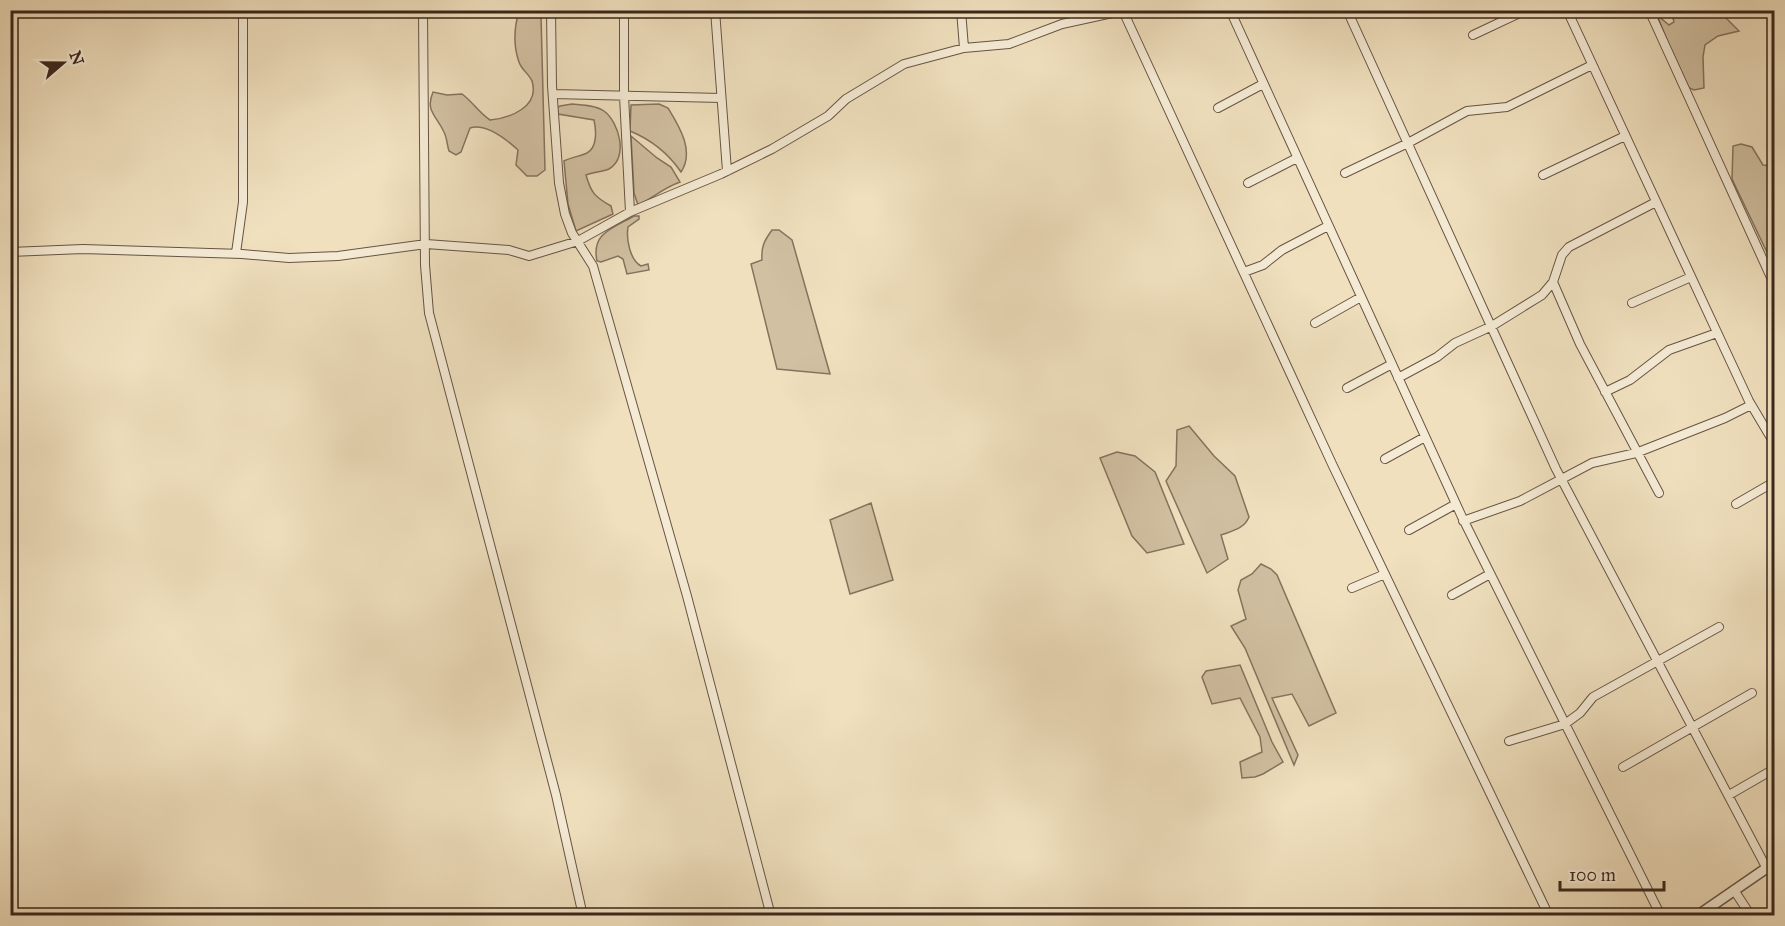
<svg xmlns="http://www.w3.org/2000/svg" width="1785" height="926" font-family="'IM FELL Great Primer',serif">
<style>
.green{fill:#d1c0a2;stroke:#85735e;stroke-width:1.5}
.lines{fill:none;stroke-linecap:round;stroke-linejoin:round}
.minor-casing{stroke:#675444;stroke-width:10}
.tertiary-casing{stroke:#675444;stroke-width:12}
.minor{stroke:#f5ebd5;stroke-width:8}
.tertiary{stroke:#f5ebd5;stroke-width:9}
</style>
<rect width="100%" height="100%" fill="#f0e0be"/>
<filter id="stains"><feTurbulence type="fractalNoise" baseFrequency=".00333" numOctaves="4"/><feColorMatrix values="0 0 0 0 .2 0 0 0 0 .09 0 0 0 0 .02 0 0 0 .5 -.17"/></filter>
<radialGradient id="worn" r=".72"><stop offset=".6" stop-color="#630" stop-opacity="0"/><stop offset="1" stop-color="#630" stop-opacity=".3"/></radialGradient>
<!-- green -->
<path class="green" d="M519,11L541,16L545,170L537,176H527L516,165L518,150C507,140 486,123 470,128L461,152L456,155L449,151C447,145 447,138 444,132C436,115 425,111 433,92L447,95L462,94C473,102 479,113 490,120C510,118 540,107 532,81C529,74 521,69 519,62C513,45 514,28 519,11Z
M1671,11H1724L1725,17L1739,31L1718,36L1705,45L1703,57L1704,88L1694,90L1685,86L1657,15L1669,25L1674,22Z
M572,104C582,105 596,105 604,111C619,122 629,158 609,169C602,172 593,172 586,175C591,193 595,197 611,206L613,214L576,231L568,204L564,161C572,157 581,156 587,153C598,147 596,129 594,120L558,114L557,108L560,106Z
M659,104L668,108C679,126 695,151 681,172C668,153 652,140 630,131L631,105Z
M631,136L657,158L671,167L680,182C663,188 653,198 638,205L634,193Z
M1741,144L1752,147L1763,165L1774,166V267L1732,179L1733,146Z
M634,216H639V219L628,227C626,239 630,260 641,266L648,264L649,270L627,274L623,259L618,256L601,262L597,261C591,233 613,228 634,216Z
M772,230H779L792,240L830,374L777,369L751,264L762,260C761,247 764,241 772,230Z
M1189,426L1214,456L1235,476L1249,517C1244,529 1232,531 1221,535L1228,559L1207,573L1166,481L1176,466L1177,430Z
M1117,452L1135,456L1155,472L1184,544L1147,553L1132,536L1100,458Z
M871,503L893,580L850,594L830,520Z
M1261,564L1271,569L1277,575L1336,713L1309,726L1292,694L1272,698L1298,755L1294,765L1245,648L1231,626L1246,619L1238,590L1241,580L1252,574Z
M1240,665L1272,742L1283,762L1263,774L1255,777L1242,778L1240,762L1262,752L1260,737L1240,698L1212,704L1202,677L1206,671Z"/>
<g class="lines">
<!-- minor casing -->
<g class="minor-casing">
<path id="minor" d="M348,10V12
M423,10L425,265L429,313L556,795L583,916
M551,10L552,86L559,183L565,214L572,233L593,266L687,596L771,916
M624,10V96L630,212
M715,10L727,171
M961,10L964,48
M1230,10L1462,517L1661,916
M1347,10L1556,469L1766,867
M1567,10L1749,401L1774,443
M1649,10L1774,284
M1123,11L1333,466L1549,916
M1473,35L1526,10
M553,94L721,98
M1218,108L1263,84
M1345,173L1408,143L1467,111L1507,107L1592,65
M1543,175L1625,136
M1248,183L1297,158
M10,252L83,249L242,254L289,258L338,256L426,244L509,250L529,256L578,241L630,212L721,174L772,149L828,116L846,99L904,64L964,48L1009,44L1062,24L1126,10
M236,253L243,202V10
M1244,272L1263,265L1282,250L1328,226
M1553,282L1580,344L1659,493
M1632,303L1691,277
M1315,323L1361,297
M1398,378L1437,357L1455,343L1492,326L1542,295L1553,282L1562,255L1569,247L1656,202
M1347,388L1392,364
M1605,392L1630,380L1669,350L1717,333
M1385,459L1425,437
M1736,504L1774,482
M1463,521L1520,501L1592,463L1636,453L1725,418L1751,405
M1409,530L1456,504
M1352,588L1385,574
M1452,595L1490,574
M1509,741L1565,724L1580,713L1593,697L1719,627
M1623,767L1752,693
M1729,795L1774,769
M1734,890L1751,916"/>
</g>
<!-- tertiary casing -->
<g class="tertiary-casing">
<path id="tertiary" d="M1697,916L1774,863"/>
</g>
<!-- minor -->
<use href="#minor" class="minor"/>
<!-- tertiary -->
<use href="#tertiary" class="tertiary"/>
</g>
<!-- margin -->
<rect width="1785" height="926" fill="none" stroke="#f0e0be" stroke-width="36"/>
<rect x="12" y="12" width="1761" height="902" fill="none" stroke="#39261b" stroke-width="3"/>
<rect x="18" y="18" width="1749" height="890" fill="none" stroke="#39261b" stroke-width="1.5"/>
<!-- north arrow -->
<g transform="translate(63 63) rotate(70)" stroke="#f5ebd5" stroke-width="4.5" paint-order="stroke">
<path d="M0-4.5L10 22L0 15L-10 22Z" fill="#39261b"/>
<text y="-9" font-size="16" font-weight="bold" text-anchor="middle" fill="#39261b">N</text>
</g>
<!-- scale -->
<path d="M1560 881v9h104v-9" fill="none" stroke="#39261b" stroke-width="3"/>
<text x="1569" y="881" font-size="18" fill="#39261b" stroke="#f5ebd5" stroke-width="4.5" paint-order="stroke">100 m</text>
<rect width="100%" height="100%" filter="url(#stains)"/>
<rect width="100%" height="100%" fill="url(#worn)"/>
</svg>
